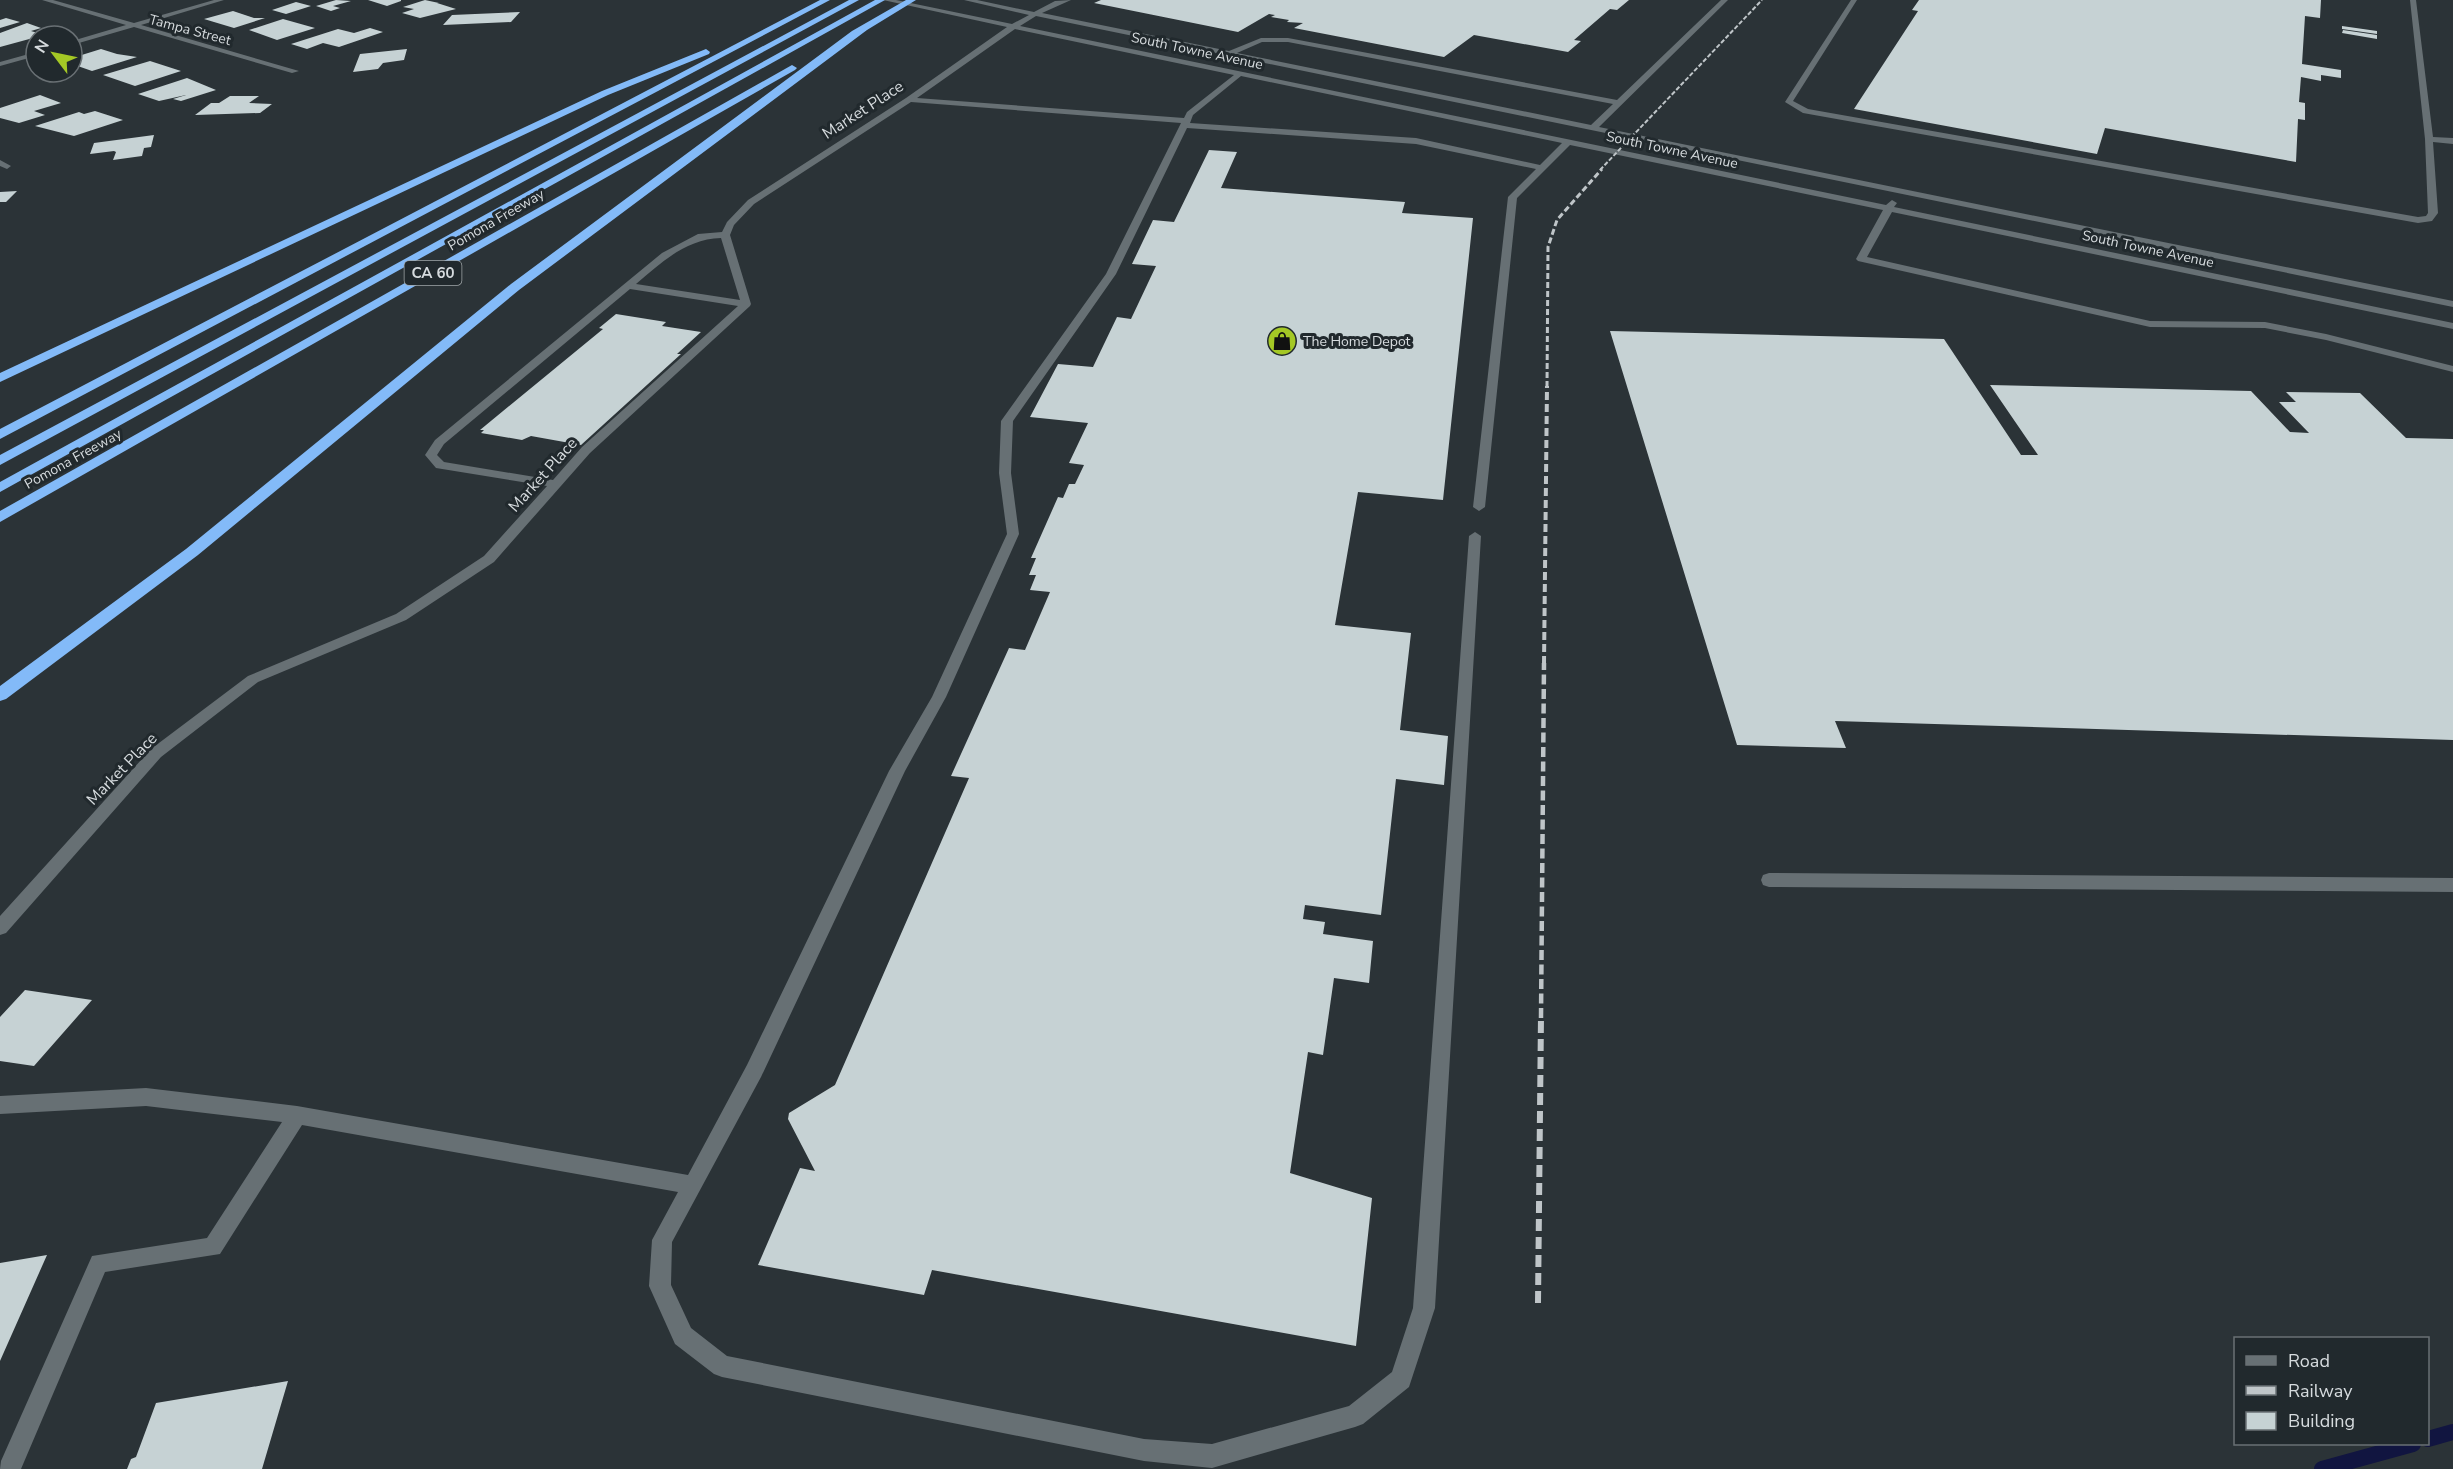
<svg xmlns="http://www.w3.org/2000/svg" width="2453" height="1469" font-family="'Nunito Sans',sans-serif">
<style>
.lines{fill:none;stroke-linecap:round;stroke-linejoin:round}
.stream{stroke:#111540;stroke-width:16}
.building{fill:#c6d2d4}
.minor{fill:#677074;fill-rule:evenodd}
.highway{fill:#83baf8;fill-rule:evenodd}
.rail-far4{stroke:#bfc5c8;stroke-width:2;stroke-dasharray:4.5 2;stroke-linecap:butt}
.rail-far3{stroke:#bfc5c8;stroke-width:3;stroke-dasharray:6 3;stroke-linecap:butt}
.rail-far2{stroke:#bfc5c8;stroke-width:4;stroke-dasharray:8 4;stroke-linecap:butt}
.rail-far1{stroke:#bfc5c8;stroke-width:4.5;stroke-dasharray:10 4.5;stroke-linecap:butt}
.rail{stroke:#bfc5c8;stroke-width:6;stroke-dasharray:12 6;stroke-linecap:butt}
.labels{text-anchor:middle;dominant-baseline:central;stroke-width:6;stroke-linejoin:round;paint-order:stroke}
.far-street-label{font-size:14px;fill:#d6dbde;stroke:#21292d}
.far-poi-label{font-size:14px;fill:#d6dbde;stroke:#21292d;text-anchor:start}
.shield{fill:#21292d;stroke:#a0a6a9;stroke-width:1.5}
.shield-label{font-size:15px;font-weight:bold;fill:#d6dbde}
.street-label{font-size:16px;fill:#d6dbde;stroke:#21292d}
</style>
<rect width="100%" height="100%" fill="#2b3337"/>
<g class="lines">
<!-- stream -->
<path class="stream" d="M2428,1439L2453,1432
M2322,1469L2413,1444"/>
</g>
<!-- building -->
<path class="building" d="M336,0L351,1L333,6L340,8L331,11L316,6Z
M368,0H401V1L387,6Z
M425,0L439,3H437L456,9L420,18L402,13L414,9L403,7Z
M1101,0H1629L1617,10L1610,9L1574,40L1581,41L1568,52L1474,35L1444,57L1294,28L1303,23L1287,22L1289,20L1271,17L1275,15L1269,14L1238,32L1094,3Z
M1919,0H2321L2320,18L2305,16L2302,64L2341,70V78L2321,75V81L2301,77L2299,102L2305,103V120L2298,119L2296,162L2105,128L2097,154L1854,109L1918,11L1912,10Z
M296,2L311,6L286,14L272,10Z
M233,11L254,18H265L234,28L204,19Z
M520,12L511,22L443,25L452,15Z
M6,18L20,22L0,28V20Z
M283,19L315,28L277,40L249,30Z
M27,23L41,28L31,31L44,35L0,47V33Z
M2342,26L2377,31V34L2342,29Z
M370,28L383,32L339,47L323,43L307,49L291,44L338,29L354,33Z
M2343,30L2377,35V39L2342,33Z
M101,49L117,54L137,57L92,71L72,64V58Z
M407,49L404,60L383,63L378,69L353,72L360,54Z
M150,61L181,71L135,86L103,75Z
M187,78L216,90L181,101L173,99L186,95L159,101L138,94Z
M40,95L61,103L34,111L45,115L19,123L0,118V108Z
M230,96H259L249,103L272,104L260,113L195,115L211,103H219Z
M95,111L123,120L74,136L35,126L79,112L84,114Z
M154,135L151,147L144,148L142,156L113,160L116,152L114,151L90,154L94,143Z
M1209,150L1237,152L1221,188L1405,202L1402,213L1473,218L1443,500L1358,492L1335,625L1411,633L1400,730L1448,736L1444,785L1396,779L1381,915L1305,905L1303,919L1325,922L1323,934L1373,941L1369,983L1334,978L1323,1055L1308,1052L1290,1173L1372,1198L1356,1346L932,1270L924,1295L758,1265L800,1168L815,1171L788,1119L789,1113L835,1085L969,778L951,776L1009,648L1025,650L1050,592L1030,590L1036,575H1029L1036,558H1031L1058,497L1063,498L1069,484H1075L1084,465L1069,463L1088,423L1030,417L1058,364L1093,367L1117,317L1131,319L1156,266L1132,264L1153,220L1174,222Z
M17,191L6,202H0V192Z
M616,314L666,322L662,326L701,332L677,354H681L581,445L531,436L522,440L481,433L484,430H480L603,329L599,328Z
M1610,331L1944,339L2021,455H2038L1990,385L2251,391L2290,432L2309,433L2279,402H2296L2286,392L2360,393L2406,438L2453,439V740L1835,721L1846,748L1737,745Z
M25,990L92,1000L34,1066L0,1061V1017Z
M47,1255L0,1361V1263Z
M288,1381L262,1469H127L131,1459L136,1457L156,1403Z"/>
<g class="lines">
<!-- minor -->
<path class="minor" d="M42,0H53L134,23L214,0H224L141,25L299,71L292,73L134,27L72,45V41L126,25Z
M883,0H896L1012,24L1029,15L964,0H977L1034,12L1055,1L1071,0L1042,13L1229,51L1261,38H1288L1617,100L1721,0H1728L1599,127L2453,301V307L1036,16L1020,26L1886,205L1892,200L1897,203L1894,207L2453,323V329L1892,212L1867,257L2150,321L2265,322L2326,334L2453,366V372L2326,340L2265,328L2150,327L1858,261L1856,259L1883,210L1570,145L1517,198L1485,507L1479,511L1473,507L1508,197L1536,169L1416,144L1187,128L1116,274L1013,421L1011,473L1019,534L946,697L905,771L761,1077L672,1242L671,1285L691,1328L727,1356L1144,1439L1212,1444L1349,1406L1392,1372L1413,1308L1469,536L1475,532L1481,536L1435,1308L1409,1387L1363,1424L1355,1427L1212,1468L1144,1461L722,1377L714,1374L675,1344L649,1286L652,1240L678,1192L302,1125L220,1254L105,1272L21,1469H0L1,1461L92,1256L207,1238L282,1122L146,1106L0,1114V1096L146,1088L297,1106L688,1175L747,1065L889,771L932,697L1007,534L999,473L1001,421L1106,274L1181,123L911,102L754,204L734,225L730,235L751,304L750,306L590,453L494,562L406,620L258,682L161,757L6,933L0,935V916L151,749L248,676L396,614L484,556L547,486L436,468L425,455L435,440L662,253L698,234L722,232L727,222L748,200L906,98L1007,27ZM1015,29L1234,75L1187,112L1184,118L917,98ZM1262,42H1288L1613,104L1591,125L1237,53ZM1241,76L1562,143L1540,165L1416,138L1190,123L1193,115ZM721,238L740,300L636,284C662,262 686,239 721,238ZM630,289L738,306L582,447L553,480L444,462L437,455L444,444Z
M1851,0H1857L1793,101L1808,109L2418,217L2426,216L2428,213L2425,139L2410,0H2416L2433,137L2453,138V144L2433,142L2438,213L2432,221L2418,223L1803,113L1785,102Z
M36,52V56L0,66V62Z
M0,160L11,166L7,169L0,166Z
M1769,873L2453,878V892L1769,887L1763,885L1761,880L1763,875Z"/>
<!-- highway -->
<path class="highway" d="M820,0H830L0,439V429Z
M849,0H859L0,465V455Z
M875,0H885L0,492V482Z
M906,0H916L867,30L519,290L198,555L6,699L0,701V686L186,549L511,284L852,31Z
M706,49L710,52L709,54L608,95L0,382V373L602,91Z
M792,65L797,68L795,70L0,522V511Z"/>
<!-- rail-far4 -->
<path class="rail-far4" d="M1600,170L1762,0"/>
<!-- rail-far3 -->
<path class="rail-far3" d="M1547,387L1548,247L1557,220L1602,169"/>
<!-- rail-far2 -->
<path class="rail-far2" d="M1544,664L1547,386"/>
<!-- rail-far1 -->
<path class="rail-far1" d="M1541,1018L1544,663"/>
<!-- rail -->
<path class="rail" d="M1538,1303L1541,1016"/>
</g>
<!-- icons -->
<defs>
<g id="shop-disc" transform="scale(1.5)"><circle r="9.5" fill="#a4c825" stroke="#21292d"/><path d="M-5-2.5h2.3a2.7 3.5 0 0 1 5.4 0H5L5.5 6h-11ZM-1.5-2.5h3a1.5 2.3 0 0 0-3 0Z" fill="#111"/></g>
</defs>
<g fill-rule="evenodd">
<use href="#shop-disc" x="1282" y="341"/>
</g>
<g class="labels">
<!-- far-street labels -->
<g class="far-street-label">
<text transform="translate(190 30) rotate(15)">Tampa Street</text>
<text transform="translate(1197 51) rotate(12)">South Towne Avenue</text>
<text transform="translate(1672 150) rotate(12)">South Towne Avenue</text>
<text transform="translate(496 220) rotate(-30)">Pomona Freeway</text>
<text transform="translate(2148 249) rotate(12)">South Towne Avenue</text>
<text transform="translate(73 459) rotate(-29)">Pomona Freeway</text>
</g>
<!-- far-poi labels -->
<g class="far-poi-label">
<text x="1303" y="341">The Home Depot</text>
</g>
<!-- shield labels -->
<rect class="shield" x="404.5" y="261" width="57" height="24" rx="4.5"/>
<g class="shield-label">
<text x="433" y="273">CA 60</text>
</g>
<!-- street labels -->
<g class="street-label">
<text transform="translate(863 110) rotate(-33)">Market Place</text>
<text transform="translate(543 475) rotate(-48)">Market Place</text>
<text transform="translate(122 769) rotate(-46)">Market Place</text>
</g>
</g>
<!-- legend -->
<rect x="2234" y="1337" width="195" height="108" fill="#21292d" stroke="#697074" stroke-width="1.5"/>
<rect x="2246" y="1356" width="30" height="9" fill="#677074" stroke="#697074" stroke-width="1.5"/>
<text x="2288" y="1367" font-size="18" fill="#d6dbde">Road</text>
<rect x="2246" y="1386" width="30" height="9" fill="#bfc5c8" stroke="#697074" stroke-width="1.5"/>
<text x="2288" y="1397" font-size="18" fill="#d6dbde">Railway</text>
<rect x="2246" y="1412" width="30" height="18" fill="#c6d2d4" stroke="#697074" stroke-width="1.5"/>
<text x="2288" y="1427" font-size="18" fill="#d6dbde">Building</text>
<!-- north arrow -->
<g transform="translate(54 54) rotate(302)"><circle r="28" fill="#21292d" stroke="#697074" stroke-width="1.5"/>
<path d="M0-4.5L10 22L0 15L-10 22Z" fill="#a4c825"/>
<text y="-9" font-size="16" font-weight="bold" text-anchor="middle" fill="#d6dbde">N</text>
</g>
</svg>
